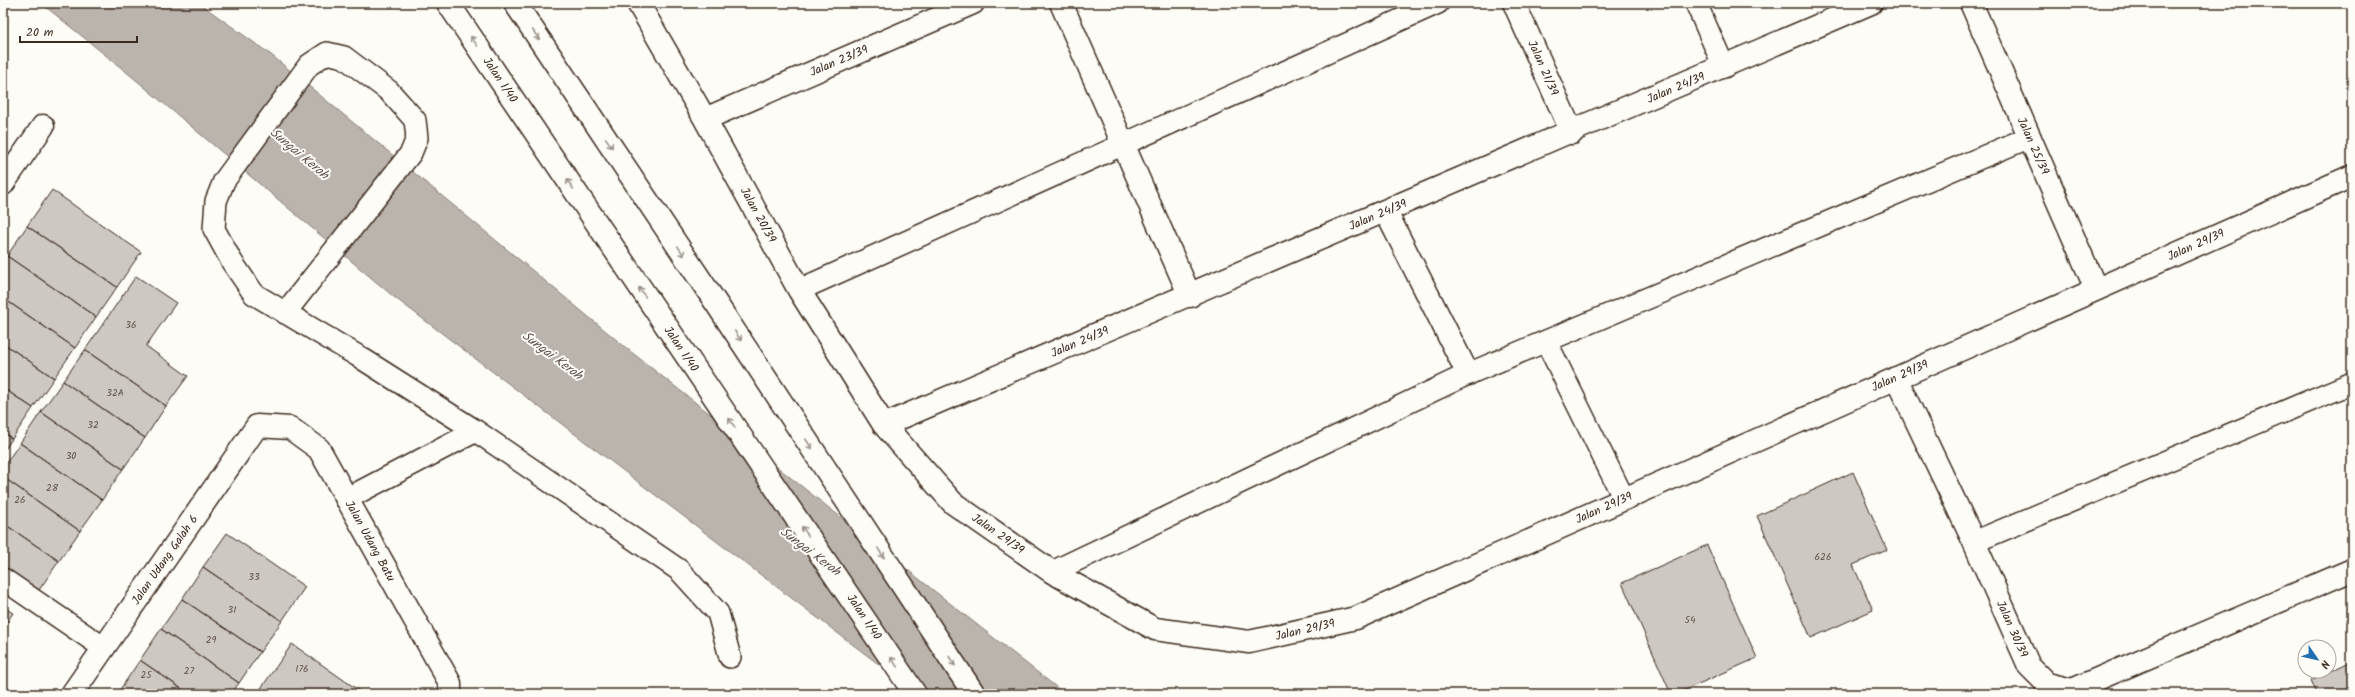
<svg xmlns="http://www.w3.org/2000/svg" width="2355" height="697" font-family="Kalam,sans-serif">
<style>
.water{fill:#bbb4ad;stroke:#887d74}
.building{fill:#cdc8c2;stroke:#3b2a1e}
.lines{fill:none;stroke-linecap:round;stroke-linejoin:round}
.lane-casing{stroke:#3b2a1e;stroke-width:24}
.street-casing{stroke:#3b2a1e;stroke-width:25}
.secondary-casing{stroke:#3b2a1e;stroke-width:25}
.lane{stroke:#fdfcf7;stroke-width:21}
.street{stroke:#fdfcf7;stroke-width:22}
.secondary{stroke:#fdfcf7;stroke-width:22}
.oneway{stroke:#9c938a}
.labels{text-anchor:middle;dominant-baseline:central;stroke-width:4;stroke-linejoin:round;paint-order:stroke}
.number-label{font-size:10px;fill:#605247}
.street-label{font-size:12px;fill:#3b2a1e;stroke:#fdfcf7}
.water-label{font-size:13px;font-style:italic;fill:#615349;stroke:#fdfcf7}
</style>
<rect width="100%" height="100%" fill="#fdfcf7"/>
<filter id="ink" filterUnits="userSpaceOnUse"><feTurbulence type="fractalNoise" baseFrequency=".025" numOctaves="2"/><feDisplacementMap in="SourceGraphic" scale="8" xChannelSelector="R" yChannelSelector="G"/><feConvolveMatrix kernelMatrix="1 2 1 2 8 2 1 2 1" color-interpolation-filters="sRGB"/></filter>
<g filter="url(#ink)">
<!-- water -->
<path class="water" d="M41,3H199L270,54L630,351L1065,694H918L394,297L130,75Z"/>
<!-- building -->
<path class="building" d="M52,190L141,252L117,287L27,226Z
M27,226L117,287L96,317L7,256Z
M7,256L96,317L75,348L3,298V262Z
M136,276L176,303L146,346L188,376L166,406L85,350Z
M3,298L75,348L54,378L3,343Z
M3,343L54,378L33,408L3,388Z
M85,350L166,406L145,438L63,381Z
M63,381L145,438L123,469L41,412Z
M3,388L33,408L12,439L3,432Z
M41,412L123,469L102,500L20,443Z
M3,432L12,439L3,452Z
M20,443L102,500L80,531L3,477V467Z
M1853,472L1887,550L1853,565L1873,610L1811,638L1757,516Z
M3,477L80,531L59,561L3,523Z
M3,523L59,561L37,593L3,569Z
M227,533L305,587L282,621L203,567Z
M1707,545L1757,658L1676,694H1671L1622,583Z
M203,567L282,621L260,652L182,599Z
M182,599L260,652L239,683L161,629Z
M3,607L13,613L3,628Z
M161,629L239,683L231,694H189L140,660Z
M292,644L364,694H257Z
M140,660L189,694H123L119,691Z
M2352,661V694H2317L2311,680Z"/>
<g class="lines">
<!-- lane casing -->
<g class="lane-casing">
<path id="lane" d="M1696,3L1724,67
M799,290L1438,3
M285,313L411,153L417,138L415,120L389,91L344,57L327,53L309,65L224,181L216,201L214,229L232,262L254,294L358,356L476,431
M1546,341L1624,499
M346,499L476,431L679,570L718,613L730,657
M1974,542L2352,383
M1052,572L1468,374L2030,137
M3,579L104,648"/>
</g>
<!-- street casing -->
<g class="street-casing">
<path id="street" d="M638,3L705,119L799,290L884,425L953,503L1052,572L1155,629L1249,642L1356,618L2352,176
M1061,3L1190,296
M1514,3L1572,133
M1971,3L2096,289
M705,119L973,3
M3,184L43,126
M1386,212L1468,374
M1896,378L1974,542L2029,666L2047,684L2072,690L2352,570
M884,425L1871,3
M72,694L257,426L290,428L319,449L450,683V694"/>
</g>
<!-- secondary casing -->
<g class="secondary-casing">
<path id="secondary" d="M448,3L915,694
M515,3L716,303L974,694"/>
</g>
<!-- lane -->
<use href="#lane" class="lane"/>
<!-- street -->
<use href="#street" class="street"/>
<!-- secondary -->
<use href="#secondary" class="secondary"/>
</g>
<!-- one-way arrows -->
<defs><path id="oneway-shaft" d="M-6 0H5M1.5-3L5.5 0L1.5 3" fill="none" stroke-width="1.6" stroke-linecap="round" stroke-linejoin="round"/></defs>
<g class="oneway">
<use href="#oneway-shaft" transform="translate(536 35) rotate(56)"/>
<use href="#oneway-shaft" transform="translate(474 41) rotate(-124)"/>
<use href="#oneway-shaft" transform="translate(609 143) rotate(56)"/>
<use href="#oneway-shaft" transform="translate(570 184) rotate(-124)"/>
<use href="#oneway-shaft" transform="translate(681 251) rotate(56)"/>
<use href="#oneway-shaft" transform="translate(642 292) rotate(-124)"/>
<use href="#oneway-shaft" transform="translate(738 336) rotate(57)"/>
<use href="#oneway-shaft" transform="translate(732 423) rotate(-124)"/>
<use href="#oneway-shaft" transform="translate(809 444) rotate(57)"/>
<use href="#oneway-shaft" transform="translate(805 531) rotate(-124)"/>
<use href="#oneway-shaft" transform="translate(881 553) rotate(57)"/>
<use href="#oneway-shaft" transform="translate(952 661) rotate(57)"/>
<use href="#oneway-shaft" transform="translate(894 662) rotate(-124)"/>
</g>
</g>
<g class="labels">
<!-- number labels -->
<g class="number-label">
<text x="131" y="325">36</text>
<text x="115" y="393">32A</text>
<text x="93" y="425">32</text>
<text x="71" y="456">30</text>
<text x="52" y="488">28</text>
<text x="20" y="500">26</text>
<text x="1823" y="557">626</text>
<text x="254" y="577">33</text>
<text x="232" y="610">31</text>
<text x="1690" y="620">54</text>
<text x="211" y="640">29</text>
<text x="302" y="669">176</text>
<text x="189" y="671">27</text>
<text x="146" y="675">25</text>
</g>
<!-- street labels -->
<g class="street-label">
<text transform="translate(839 61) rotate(-23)">Jalan 23/39</text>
<text transform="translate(1543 68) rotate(66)">Jalan 21/39</text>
<text transform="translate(500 80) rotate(56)">Jalan 1/40</text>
<text transform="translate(1676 88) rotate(-23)">Jalan 24/39</text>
<text transform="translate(2033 146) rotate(66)">Jalan 25/39</text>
<text transform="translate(758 215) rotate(61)">Jalan 20/39</text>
<text transform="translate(1378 215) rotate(-23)">Jalan 24/39</text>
<text transform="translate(2196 245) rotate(-24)">Jalan 29/39</text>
<text transform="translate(1080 342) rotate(-23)">Jalan 24/39</text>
<text transform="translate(681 349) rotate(56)">Jalan 1/40</text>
<text transform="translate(1900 376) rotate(-24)">Jalan 29/39</text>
<text transform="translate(1604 508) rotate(-24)">Jalan 29/39</text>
<text transform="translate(998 534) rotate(35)">Jalan 29/39</text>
<text transform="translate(370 541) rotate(61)">Jalan Udang Batu</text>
<text transform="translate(165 560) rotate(-55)">Jalan Udang Galah 6</text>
<text transform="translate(864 617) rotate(56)">Jalan 1/40</text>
<text transform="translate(2012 629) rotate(66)">Jalan 30/39</text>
<text transform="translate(1305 630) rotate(-13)">Jalan 29/39</text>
</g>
<!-- water labels -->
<g class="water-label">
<text transform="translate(299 154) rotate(40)">Sungai Keroh</text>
<text transform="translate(552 356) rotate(37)">Sungai Keroh</text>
<text transform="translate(810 552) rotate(37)">Sungai Keroh</text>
</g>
</g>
<!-- margin -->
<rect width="2355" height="697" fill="none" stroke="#fdfcf7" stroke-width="16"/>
<rect x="8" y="8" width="2339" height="681" fill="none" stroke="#3b2a1e" stroke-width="1.5" filter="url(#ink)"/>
<!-- north arrow -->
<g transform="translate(2317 659) rotate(124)"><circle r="19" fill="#fdfcf7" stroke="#afa8a0"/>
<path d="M0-3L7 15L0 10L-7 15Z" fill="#1f6fb2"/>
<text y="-6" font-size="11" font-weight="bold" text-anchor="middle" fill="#3b2a1e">N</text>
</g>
<!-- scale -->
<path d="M20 36v6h117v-6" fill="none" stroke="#3b2a1e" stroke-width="2"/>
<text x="26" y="36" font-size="12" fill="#3b2a1e" stroke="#fdfcf7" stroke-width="3" paint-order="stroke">20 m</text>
</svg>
